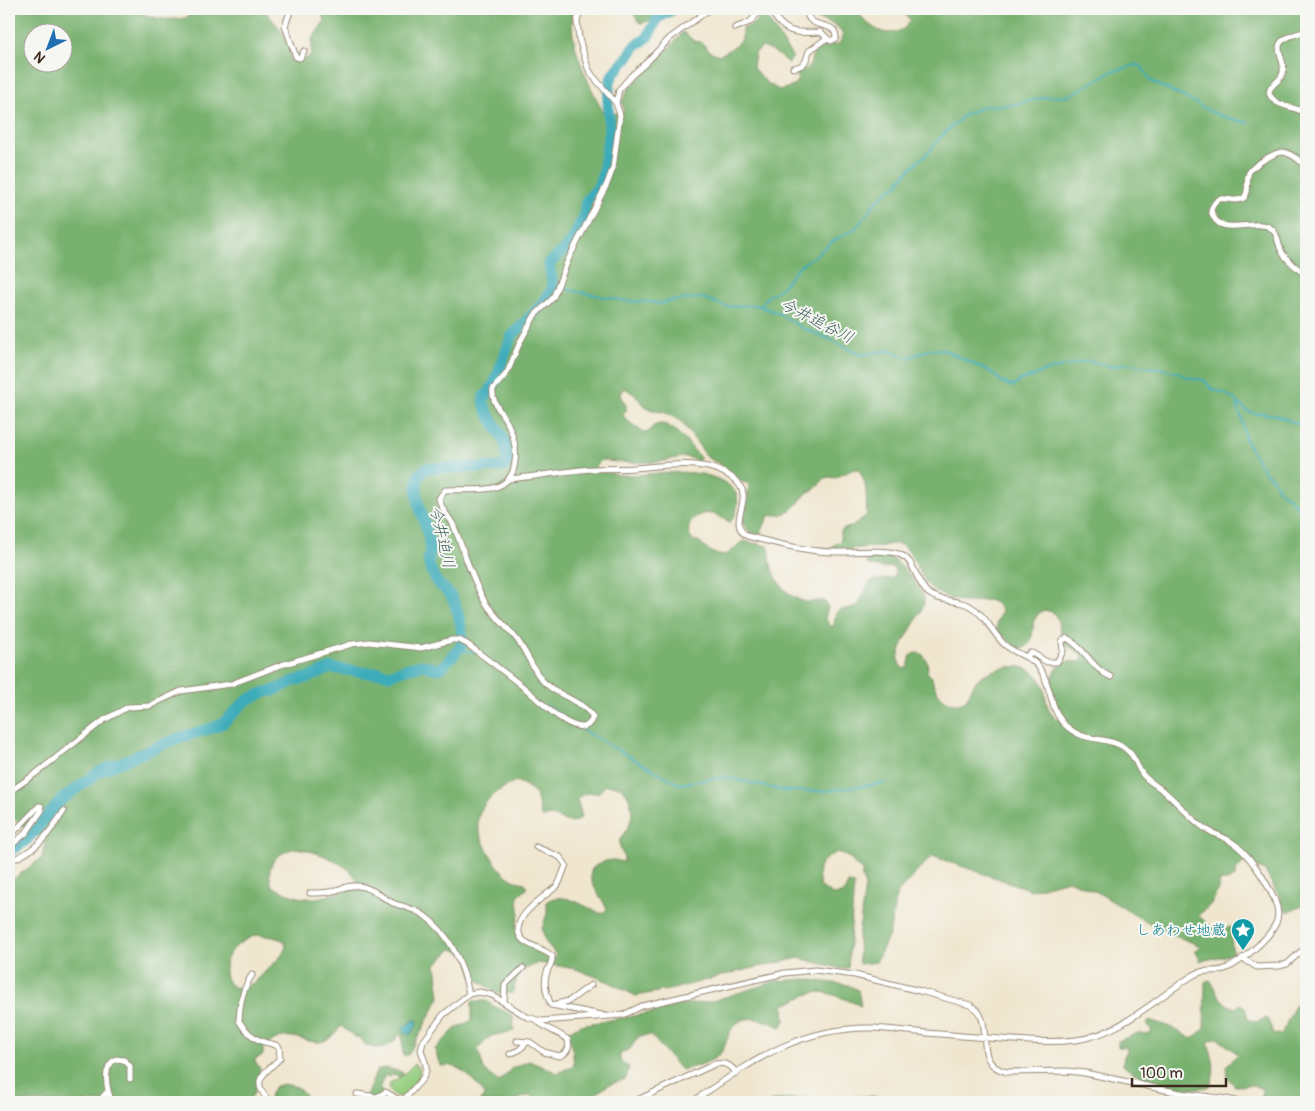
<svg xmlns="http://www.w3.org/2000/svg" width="1315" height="1111" font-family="Pangolin,'Klee One',sans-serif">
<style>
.green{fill:#97cf81;stroke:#697c50}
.forest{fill:#79b26f;stroke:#5a6e46;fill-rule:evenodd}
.water{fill:#3dacba;stroke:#3c6b6c}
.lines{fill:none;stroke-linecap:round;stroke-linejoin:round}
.stream{stroke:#3dacba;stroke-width:2}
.river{stroke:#3dacba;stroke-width:11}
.street-casing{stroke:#968876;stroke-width:7}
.street{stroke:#fff;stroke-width:5}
.labels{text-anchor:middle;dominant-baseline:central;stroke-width:4;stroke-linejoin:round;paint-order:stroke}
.culture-label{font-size:15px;fill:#0d838f;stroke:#f6f6f2;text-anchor:end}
.water-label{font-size:16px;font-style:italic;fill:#3c5e5c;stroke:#f6f6f2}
</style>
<rect width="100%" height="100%" fill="#f6f6f2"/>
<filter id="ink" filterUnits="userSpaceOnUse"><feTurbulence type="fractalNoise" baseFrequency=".02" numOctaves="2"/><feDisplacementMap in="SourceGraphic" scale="10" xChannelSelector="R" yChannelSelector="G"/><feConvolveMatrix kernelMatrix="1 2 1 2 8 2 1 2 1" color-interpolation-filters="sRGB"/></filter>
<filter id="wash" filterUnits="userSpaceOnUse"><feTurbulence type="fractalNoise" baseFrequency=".0096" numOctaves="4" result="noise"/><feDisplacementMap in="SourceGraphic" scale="20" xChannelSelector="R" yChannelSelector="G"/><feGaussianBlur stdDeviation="1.12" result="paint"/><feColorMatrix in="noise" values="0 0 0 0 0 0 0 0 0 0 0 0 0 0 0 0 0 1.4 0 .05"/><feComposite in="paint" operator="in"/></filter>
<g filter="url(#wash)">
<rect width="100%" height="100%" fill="#f0e6cf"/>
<!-- green -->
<path class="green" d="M414,1064C430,1072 408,1090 401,1097L395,1096L389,1090L390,1083L402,1076Z
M874,1096L887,1102H769L780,1099Z"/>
<!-- forest -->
<path class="forest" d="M9,9H132C153,19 163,21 186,18L194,9H264C276,26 291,36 290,60L298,62L311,56L312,39L325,21L320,9H575C563,38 592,88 604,115L624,112L622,101L629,88L661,57L683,32L694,41L701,42L711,52L720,55L732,48L742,39V29L753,24L763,16L769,21L793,58L788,63L773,51L762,47L755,53L753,68L767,83L779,90L794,86L798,79L796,72L806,69L811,64C810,49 826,45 839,44L843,35L837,26L813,17L812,9H855C863,19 875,33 890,33C895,33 901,30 905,28L910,20L900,9H1306V904L1289,912L1282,910L1280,898L1265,871L1244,862L1237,869L1235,877L1227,881H1220C1216,898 1212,906 1198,915L1212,928L1236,927L1231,938L1233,954L1201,961L1195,951L1201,946L1173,935L1138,917L1097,892L1068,880L1031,890L932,856L897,893L889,935L876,962L859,964L858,939L865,886L862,878V869L856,866L850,858L837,852C820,861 816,866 820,886L832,895L844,893L848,883L854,884L848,968L843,969L799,958L736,972L673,989L636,996L609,982L576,969L539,963L520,971L512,993H497L472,976L468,955L452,949L436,964L440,997L408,1055H403L402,1035H398C397,1038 396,1040 393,1042C384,1050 365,1051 361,1038L355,1037L341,1026C317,1060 303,1028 276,1039C272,1041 267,1045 263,1048V1055L255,1059V1062L260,1068L255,1091L248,1102H9V882L42,858L45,842L15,820H9ZM32,32H62V62H32ZM625,388L635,395L645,406L654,411L664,412L681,421L708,458L718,463L737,481L747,483L749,485C747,498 748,505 742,519C745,529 750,536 761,533L767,519L771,515H780L791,511L808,492L814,490L825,478L830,477L835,478L854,469L859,470C868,484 866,499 867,514C862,520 852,528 843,529L840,533L841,541L832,546L834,550C849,553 846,549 859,548C867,547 875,547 883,546C888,545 892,543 898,544C914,548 919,579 932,589C938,594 960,603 968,602C985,602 990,594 1002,611L997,621V630L1016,647L1025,648C1039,636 1026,619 1044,610L1053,612L1057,618L1064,644L1082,654L1083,659L1080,662C1075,662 1069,661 1065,662C1055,666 1050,680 1052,689C1054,699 1059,706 1060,716L1057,719C1043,710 1048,694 1041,681C1030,662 1007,665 990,672C985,674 980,676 977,680C972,685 970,694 966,700C963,701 960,703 957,703C944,705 933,689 932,677L927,672C929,664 927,660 922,654L916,653L911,655L908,667L904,669C884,657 925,616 924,600C924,591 901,564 894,560C887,555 875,556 867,558L866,562L868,565L882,568L892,567L895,571V575L892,578L871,581C864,589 863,598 857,607L839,610L836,613L834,625L831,627L825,618L828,607L825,602C818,599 813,603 806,602C787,597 777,583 771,565C769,559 771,552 768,546L743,541C738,544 732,552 727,554C715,559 706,547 698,541H693C689,537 688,532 689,526C692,515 706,511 716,515C721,517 725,520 730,522C736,516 739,505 737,497C735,489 729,485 722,481C693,466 658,475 627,475C617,475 606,473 597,470L595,467L602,460C619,463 637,463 655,462C671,462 682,452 697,461L701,459C694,450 673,423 661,424C658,424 656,425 653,426L649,432L644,433L625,419L623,414L626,411V405L620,395L622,390ZM515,781C535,788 538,796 540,815L543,818L549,815C561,819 571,827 582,817L577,799C583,793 589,792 598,793L606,785C611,786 617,785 621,788C632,796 634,811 630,823C628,830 622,834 620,840C617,847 625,854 624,862C620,862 617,860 613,860C609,860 605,861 601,863C577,871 601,895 607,909L603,913H599C584,906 564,891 547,901V913L542,929L545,941L556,955L554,958H552L523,937L516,927C517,923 518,919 519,915C521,903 511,897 526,890L527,887L525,883C520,882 514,881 510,878C497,870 475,834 478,818C479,814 482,807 485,804C491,793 505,788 515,781ZM296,848C315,851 353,863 359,885L357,889C318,896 310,907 272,886C265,864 276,853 296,848ZM256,935L273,937L283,940L286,944C285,955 277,960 269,968C263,973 258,981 251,984C226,998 218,969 231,952C237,943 247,939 256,935Z
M630,9H667C657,15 652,22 640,23Z
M804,979L848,985L858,990L861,1006C850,1001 830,992 818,992C807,993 794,1001 784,1005L785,1020L781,1027C767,1021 746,1012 734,1026C728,1033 727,1043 722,1051C715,1062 694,1067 681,1070L651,1035L639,1036L630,1049L620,1054V1061L629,1067L626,1079L608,1085L585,1102H538L530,1095L510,1102H479L485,1095C477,1084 466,1070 452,1066C448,1065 443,1066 440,1066L435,1049L455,1029L472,1020V1001H487L493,1006L513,1015L514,1031L491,1036L478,1049L484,1070L499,1082L512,1068L529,1061L558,1073L574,1065L572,1046L567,1032L581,1025L656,1012L679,1005L709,1002L776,981Z
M1208,980L1211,981C1217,993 1221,1004 1236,1008L1240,1004L1245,1007L1248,1019L1256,1022L1267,1018L1274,1035L1282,1033L1295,1005L1306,998V1102H1262V1089L1253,1085L1235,1086L1228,1078L1226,1066L1238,1054L1217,1038L1208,1042C1213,1060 1217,1068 1210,1086C1190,1094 1138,1080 1123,1065L1124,1056L1127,1051L1126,1047H1118V1041L1138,1033L1148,1034L1152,1031L1147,1024L1149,1020L1171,1027L1192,1039L1204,1029L1205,983Z
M385,1068L402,1072V1075L399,1077L394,1074L389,1077L385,1075L379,1088L383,1092L378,1102H362L367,1094L377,1070Z
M284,1084L297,1087L311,1102H270L269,1097L275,1086Z"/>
<!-- water -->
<path class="water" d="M414,1020H418L416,1027L410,1035L405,1033L403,1028Z"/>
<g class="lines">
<!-- stream -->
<path class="stream" d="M553,287L626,301L652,302L658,304L670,301L703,298L727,307L756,305L778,313L800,327L838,343L860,355C884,352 884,346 909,358L928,350L942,349L991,372L1002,382L1010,386L1016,385L1020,380L1032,377L1042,372L1087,361L1112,367L1124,363L1131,364L1143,367L1158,368L1177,372L1184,376L1194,379L1204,380L1212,389L1224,393L1238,402V410L1242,418L1245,439L1257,460L1265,472L1273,479L1278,489L1291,499L1304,516L1306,521
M761,306L767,297L782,287L798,267L816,255L833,241L856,228L876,202L890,189L897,186L901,179L918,161L925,156L944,134L964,115L985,106L1011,105L1046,97L1069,96L1110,72L1136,65L1141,66L1152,82L1184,97L1209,111L1224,117L1249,123
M1238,403L1247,411L1256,414L1261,413L1275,415L1306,427
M460,648L464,651L475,652
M547,705L568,720
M580,729L679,784L726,777L784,791H826L885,783"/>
<!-- river -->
<path class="river" d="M9,851L17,847L27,840L61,800L100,771L176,739L212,728L223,723L247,700L265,692L273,691L294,681L310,677L331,668L370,673L380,672L389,675L409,668L423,665L437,669L441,668L460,648C466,635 457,607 451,596C447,590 441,587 437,582C434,578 431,570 429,565C427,559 430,555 430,550C429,521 411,504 419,475L426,468L504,467L507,462C510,432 481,416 484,396L488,394L495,382L511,337L544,302L553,287L549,264L571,243L584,216L586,201L598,187L603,173L609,130L608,100L610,82L613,74L628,57L635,46L647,38L658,18L674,9"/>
</g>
</g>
<g filter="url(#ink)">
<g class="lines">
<!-- street casing -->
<g class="street-casing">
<path id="street" d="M291,9L285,26L296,57L300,58L304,51
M770,9C784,35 795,33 821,32L827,38L809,51C806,62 805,66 793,68
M806,9C808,33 836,18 836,38L831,41L827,38
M735,28L750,22L758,13V9
M1306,32C1301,32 1296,34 1291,36C1266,45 1289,59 1282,75C1279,83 1264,88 1271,97C1279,108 1297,106 1306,114
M616,103L619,90L631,76L646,63L670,38L710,9
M1306,166C1300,161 1292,153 1283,152C1275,152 1249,167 1248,175C1246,184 1250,190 1244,198C1231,206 1219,188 1211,210C1217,240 1252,218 1269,227C1279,232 1277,245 1283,254C1289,261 1299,270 1306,275
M510,479C538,476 565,471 593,469C607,468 621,469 635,468C666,466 707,457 734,479C758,498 725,521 747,536C775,543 803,551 832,552C849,553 887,548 901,555C915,561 916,582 927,592C938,602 958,599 970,606C986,615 992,633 1005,645C1014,653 1026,655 1035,663C1052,679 1048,708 1065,725C1085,744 1104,735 1123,747C1135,754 1136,766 1143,775C1149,782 1159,787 1166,793C1179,804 1190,818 1204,828C1213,834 1222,836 1230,841C1248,851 1267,882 1275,901C1278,908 1279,916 1276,923C1269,939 1240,963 1225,969C1211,974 1207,967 1192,976C1155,999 1121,1034 1076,1040C1051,1043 1026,1041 1001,1039C959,1036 916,1032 874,1028C799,1026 751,1062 692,1102
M1026,657L1030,653H1032L1047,662H1057L1063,651L1062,641L1067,638C1085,648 1092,669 1111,677
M9,792L35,774L104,720L128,707L149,706L181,691L231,684L281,665L352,644L369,642L421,648L452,640H459L467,644C486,658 504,672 522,686C538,698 562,726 582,727C588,727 591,722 593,717C581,699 555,696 541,679C531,666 526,650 515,637C505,625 494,616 485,602C471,578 464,550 453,524C448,515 440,508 439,498L445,490C473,488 511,498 515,462C517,449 513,435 508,424C502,413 491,402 493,389L507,373L520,342L535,315L553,298L568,260L607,184L613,168L620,115L616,103L592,75L588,68L579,39L577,21L581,9
M9,837L39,806H41L42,810L26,833L9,847
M536,847L560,857L566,865C563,871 561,881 557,886C546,896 506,919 522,939C528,946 544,949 552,956C553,962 549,966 547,972C543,982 547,996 551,1005L602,1015
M9,861C37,851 48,835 64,811
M310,893C317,893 323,893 329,892C340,890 348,884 359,886C373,888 381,897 393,903C403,907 416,909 425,916C451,935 463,964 469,994
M1242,958L1257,967L1279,966L1287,964L1306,947
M252,975C242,990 240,1003 239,1021C244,1030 254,1039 264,1042C269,1044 274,1043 279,1047L280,1058C264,1075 249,1079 270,1102
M504,1002L505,985L523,968
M552,1005L569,1001L591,985
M517,1041L530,1042L544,1052L559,1056C567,1054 570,1048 568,1040C558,1032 546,1029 537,1021
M510,1054L519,1050L527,1042
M357,1094L377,1097L386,1092L402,1102L423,1078L426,1070V1065L421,1050L423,1042L443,1015L469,994L479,992L492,995L527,1017L541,1021L623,1015L642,1006L785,973L815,970L855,975L920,991L970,1005C1000,1022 967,1062 1007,1072L1068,1071L1085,1073L1180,1093L1226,1099L1241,1102
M98,1102L108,1091
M112,1102C107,1090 101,1067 116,1059L124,1060L130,1066V1079
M633,1102L715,1064C726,1062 730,1065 737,1073"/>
</g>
<!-- street -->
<use href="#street" class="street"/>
</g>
</g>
<!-- icons -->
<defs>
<g id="sight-pin" transform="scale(1.25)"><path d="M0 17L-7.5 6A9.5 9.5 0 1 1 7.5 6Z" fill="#0f9aa8" stroke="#f6f6f2"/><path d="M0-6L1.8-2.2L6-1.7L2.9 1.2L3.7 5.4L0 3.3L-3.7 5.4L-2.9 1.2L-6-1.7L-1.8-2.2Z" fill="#fff"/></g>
</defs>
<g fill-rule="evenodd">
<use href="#sight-pin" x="1243" y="930"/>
</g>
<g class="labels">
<!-- culture labels -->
<g class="culture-label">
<text x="1226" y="930">しあわせ地蔵</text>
</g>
<!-- water labels -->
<g class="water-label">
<text transform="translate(817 321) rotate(27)">今井追谷川</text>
<text transform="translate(442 537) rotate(77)">今井迫川</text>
</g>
</g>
<!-- margin -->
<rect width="1315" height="1111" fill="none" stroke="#f6f6f2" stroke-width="30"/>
<!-- north arrow -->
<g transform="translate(48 48) rotate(222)"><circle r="24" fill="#f6f6f2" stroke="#aba49d"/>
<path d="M0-4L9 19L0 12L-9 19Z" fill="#1f6fb2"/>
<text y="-8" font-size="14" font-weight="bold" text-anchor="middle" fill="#3b2a1e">N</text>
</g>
<!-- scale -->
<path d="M1132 1078v8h94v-8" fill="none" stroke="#3b2a1e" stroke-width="2.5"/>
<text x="1140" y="1078" font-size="15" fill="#3b2a1e" stroke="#f6f6f2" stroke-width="4" paint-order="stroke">100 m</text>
</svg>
